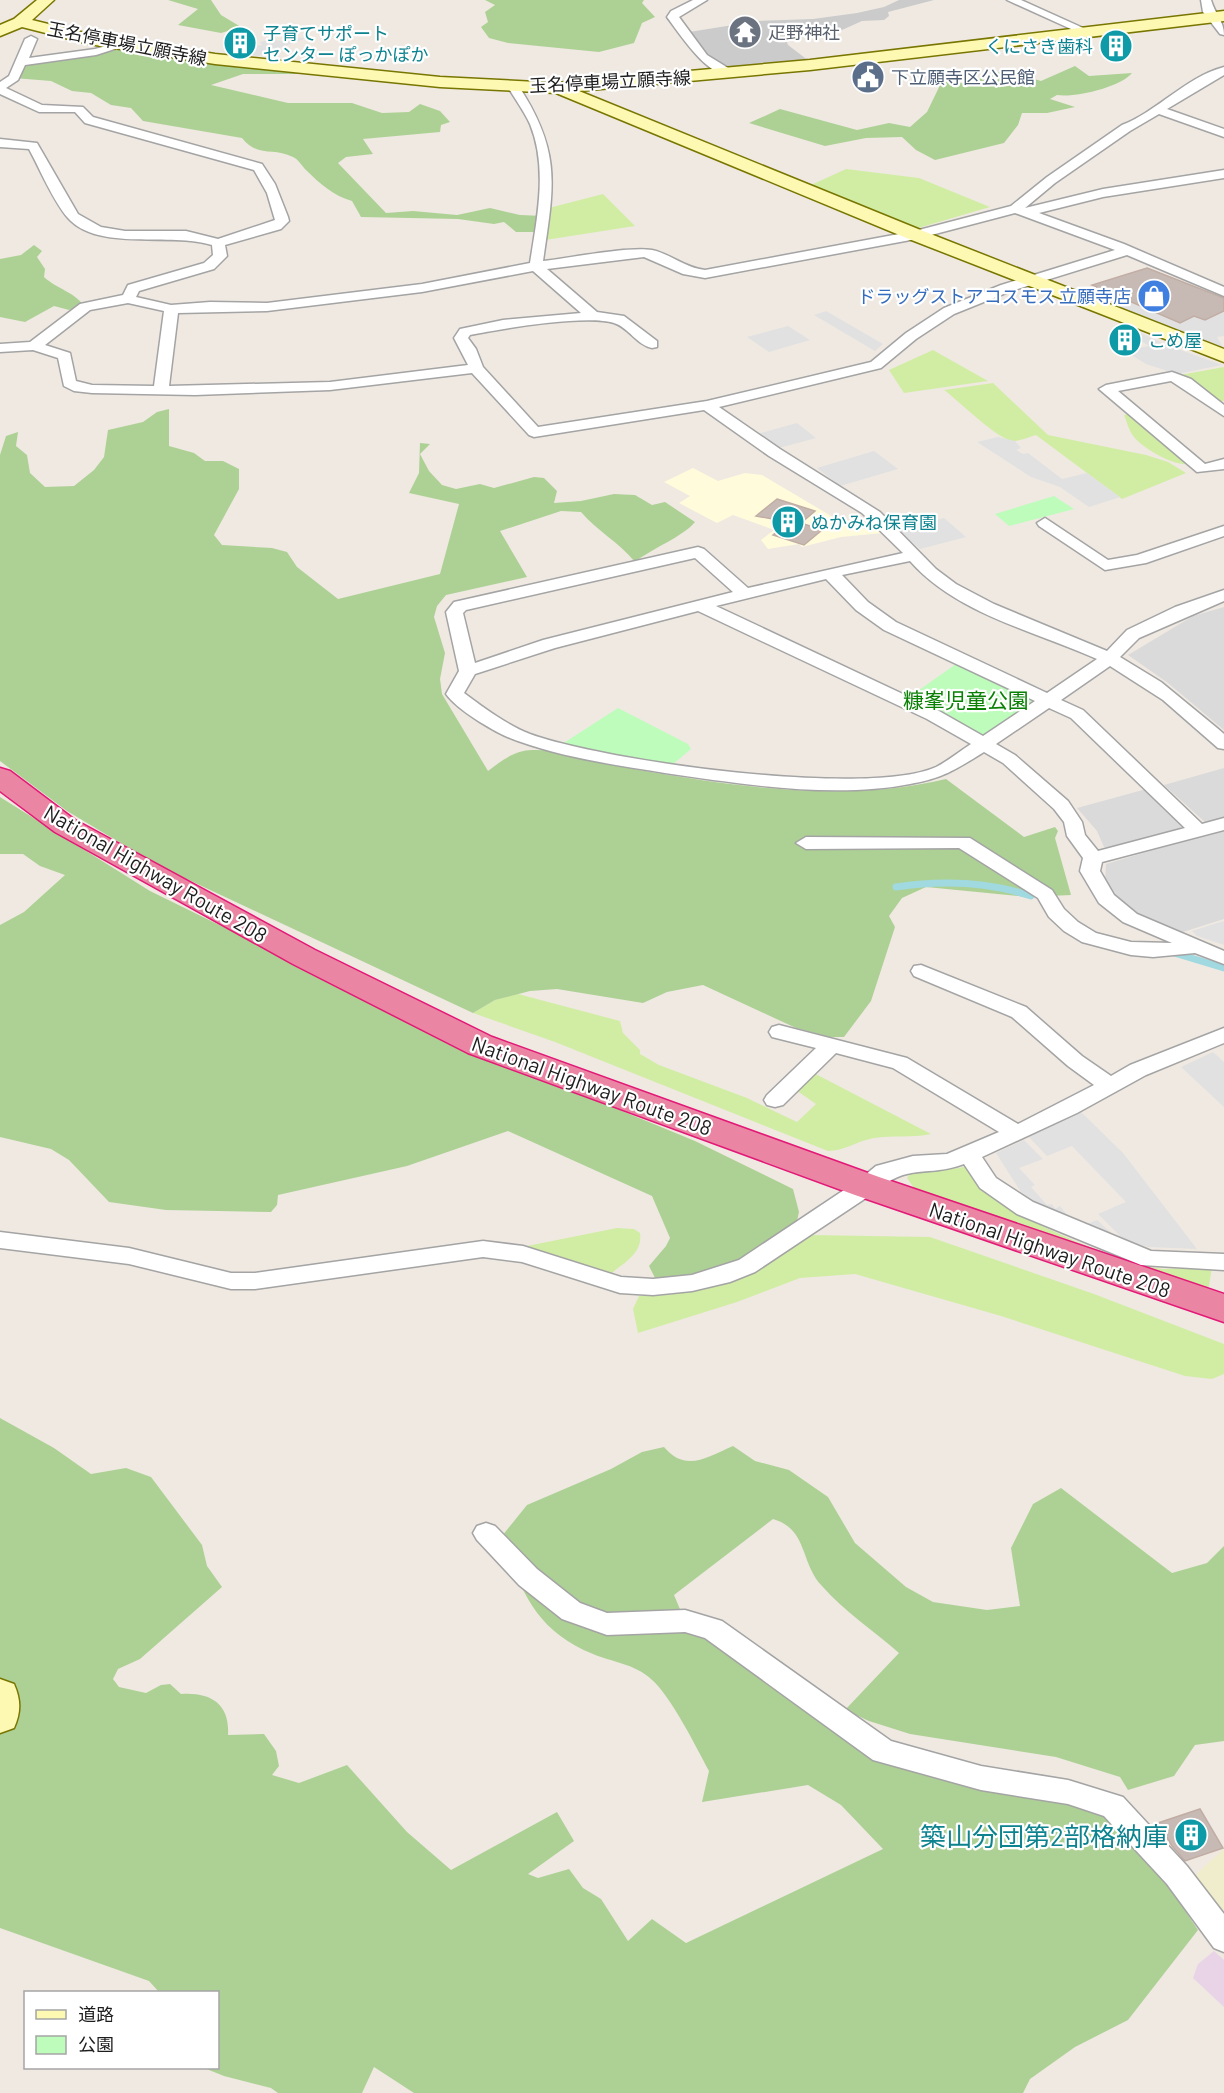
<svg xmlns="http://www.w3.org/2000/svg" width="1224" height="2093" font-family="Barlow,'Noto Sans JP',sans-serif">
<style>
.residential{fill:#dbdada}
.industrial{fill:#e9d4e7}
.education{fill:#fffbdb}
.religious{fill:#cbcbcb}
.farmland{fill:#efedcc}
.grass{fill:#d1eda4}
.forest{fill:#add194}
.park{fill:#befcbc}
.parking{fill:#e1e1e1}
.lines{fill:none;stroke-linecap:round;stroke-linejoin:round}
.stream{stroke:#a0d9e0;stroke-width:7}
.building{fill:#c7bab5;stroke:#c1ada4;stroke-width:1.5}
.street-casing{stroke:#a4a4a4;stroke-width:3}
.secondary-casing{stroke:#787600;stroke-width:3}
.highway-casing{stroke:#e31977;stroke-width:3}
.street{fill:#fff;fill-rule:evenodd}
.secondary{fill:#fdf8b2;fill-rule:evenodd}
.highway{fill:#eb85a4;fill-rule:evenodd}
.labels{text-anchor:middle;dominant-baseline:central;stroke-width:4.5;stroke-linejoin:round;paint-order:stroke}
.far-worship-label{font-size:18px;fill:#5b616d;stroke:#fff;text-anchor:start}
.far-culture-label{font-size:18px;fill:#0d838f;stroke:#fff;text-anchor:start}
.far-street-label{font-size:18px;fill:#1d1d1d;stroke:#fff}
.far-service-label{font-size:18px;fill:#4e5e75;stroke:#fff;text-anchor:start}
.far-shop-label{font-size:18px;fill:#366cbe;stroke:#fff;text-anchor:end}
.park-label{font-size:21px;fill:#0a8105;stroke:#fff}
.street-label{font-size:21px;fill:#1d1d1d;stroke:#fff}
.near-culture-label{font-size:26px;fill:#0d838f;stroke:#fff;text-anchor:end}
</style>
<rect width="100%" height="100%" fill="#efe9e2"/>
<!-- residential -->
<path class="residential" d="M1224,607V730L1168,683L1128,655L1193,616Z
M1224,768V817L1206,823L1164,785Z
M1150,788L1185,823L1182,828L1108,848L1104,847L1097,831L1077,808Z
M1224,829V919L1183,932L1140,917L1119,900L1105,881L1106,864Z"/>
<!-- industrial -->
<path class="industrial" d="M1214,1951L1224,1960V2007L1193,1978L1198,1964Z"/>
<!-- education -->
<path class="education" d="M693,468L718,481L745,473L762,475L838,520L864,529L882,525L883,533L841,537L802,547L799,544L768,549L761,540L774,530L733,515L717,523L679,503L690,496L664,482Z"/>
<!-- religious -->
<path class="religious" d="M899,0H934L888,12L889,16L884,20L862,21L842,30L786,40L788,45L809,61L723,70L683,33L758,21L813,19L857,13L884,7Z"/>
<!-- farmland -->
<path class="farmland" d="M1224,1849V1911L1193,1877Z"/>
<!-- grass -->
<path class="grass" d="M846,169L919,178L990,207L915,229L811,185Z
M603,194L635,226L539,241L545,209Z
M933,350L988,381L904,393L889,370Z
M1224,367V401H1217L1180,375Z
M993,383L1048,435L1146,455L1168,462L1186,473L1122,499L1036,435C1029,437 1020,441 1013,441C998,440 959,401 944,390Z
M1130,414L1189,464C1173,466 1144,449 1134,437C1129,431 1127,422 1124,415Z
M518,994L620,1021L623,1033L640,1050V1054L659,1065L747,1098L797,1122L816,1104L790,1086L806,1069L931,1134C912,1138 893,1135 874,1138C857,1141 844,1151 828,1151L555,1042L473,1013L495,1000Z
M977,1163L1021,1213L1042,1226L1077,1242L1138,1265L1163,1269L1212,1267L1209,1286L1203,1295L916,1191L907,1178L911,1173L959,1168Z
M617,1228L634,1229L640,1233C643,1253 625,1262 612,1273L522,1247Z
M810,1235L930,1237L1094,1294L1224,1344V1374L1212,1379L1185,1376L1001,1316L855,1274L800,1278L737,1302L638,1333L633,1309L639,1296L669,1295L741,1278L783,1254Z"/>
<!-- forest -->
<path class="forest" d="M168,0H211L221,15L241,27L221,33L178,25L198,9Z
M485,0H644L642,3L655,17L642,23L634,43L599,52L508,43L489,38L481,27L488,22L485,12L495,5Z
M113,48L191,61L296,71L298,74H243L211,85L288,103H352L382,113L409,112L420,104L440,111L450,122L441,125L440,132L363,139L373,154L346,157L338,163L386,213L413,211L457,215L490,208L520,215L544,216L540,232H516L504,222L494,224L458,219L361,217L352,201C334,196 319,183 306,170C302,166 298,159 293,157C273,147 258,158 242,138L143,121L131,108L111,105L91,93L72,91L51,81L14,78L22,62Z
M1075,66L1089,76L1132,73C1121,87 1075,98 1057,95L1050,99L1075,107L1047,113H1022L1018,125L1004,143L935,160L916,150L902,137L866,138L825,146L749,123L780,109L857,130L889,123L910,127L927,112L943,79L965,84L1006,70L1041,81Z
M34,245L42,251L37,257L45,269L44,277C57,289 75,292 85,307L79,311L69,309L73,311L54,306L25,322L0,317V259L21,255Z
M169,409V446L194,453L205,461H223L239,469V489L214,535L222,545L272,548L287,552L297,567L338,599L440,574L459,504L409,493L419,473L420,443L430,444L420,454L429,471L442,485L456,489L480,484L494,488L534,477L544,478L557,491L554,503L581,501L614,494L635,495L652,505L665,502L695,522C684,536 651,549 635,562C618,541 598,532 581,512L561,511L500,531L527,577L446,595L437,606L434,617L445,653L440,679L442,694L488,771C501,761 515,750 532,750C569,749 604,764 639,770C739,787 846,803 946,779L1024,837L1055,827L1058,831L1055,838L1071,895L1028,897L926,887L902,898L889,916L895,927L871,1001L844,1037H830L796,1028L703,985L667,992L643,1003L557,989L530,991L495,1000L473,1013L159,866L67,811L0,761V455L6,436L18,432L16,446L27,455L30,473L45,487L74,486L94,470L104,457L108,430L143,422L157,412Z
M0,797L150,891L474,1050L695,1141L793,1189L799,1212L797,1221C780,1231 768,1243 753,1254C727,1274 687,1279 655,1278L649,1266L666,1246L670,1238L652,1196L508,1131L407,1166L278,1195L277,1205L271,1212L166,1210L109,1202L69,1160L51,1149L0,1137V925L24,912L65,875L40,866L23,854H0Z
M0,1418L54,1448L91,1474L126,1468L151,1477L202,1545L207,1566L222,1587L140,1659L118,1669L113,1679L119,1687L146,1693L161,1685L170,1684L181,1694C211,1692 230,1704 228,1735L264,1734L276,1751L279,1766L272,1775L299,1783L347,1765L407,1832L451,1870L557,1812L574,1841L528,1874L538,1878L569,1869L583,1888L601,1899L628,1941L652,1919L686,1943L883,1849L841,1805L808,1785L702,1802L709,1771C696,1747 671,1696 651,1679C635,1664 612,1662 593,1654C535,1630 521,1591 502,1536L527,1505L611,1469L642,1452L664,1447C686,1473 707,1457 733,1446L755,1461L789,1470L828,1497L855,1543L906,1587L933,1602L987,1610L1020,1606L1011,1548L1033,1504L1061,1488L1172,1573L1207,1563L1224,1546V1741L1195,1745L1174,1776L1128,1790L1120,1777L1056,1757L910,1734L869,1721L845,1710L899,1653C874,1631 844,1611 822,1586C800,1563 808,1529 773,1519L674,1595L685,1621L883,1751L1113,1806L1177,1875L1176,1897L1198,1930L1128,2020L1075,2047L1030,2079L1023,2093H414L374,2067L362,2093H278L271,2088L224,2076L204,2068H218V1992H159L149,1981L0,1928Z"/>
<!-- park -->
<path class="park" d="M1054,496L1074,509L1009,526L995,514Z
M956,664L1031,699V703L984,738L905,700Z
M618,708L688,744L691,749L672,765L559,746Z"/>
<!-- parking -->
<path class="parking" d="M288,37L307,38L258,56L223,50L262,45L260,42L269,40L284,41Z
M1124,300L1180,323L1194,316L1205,320L1224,312V336L1217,337L1224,350L1111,306Z
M826,311L883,344L875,351L814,315Z
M788,326L810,340L769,352L747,337Z
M1135,330L1164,344L1222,365L1177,374L1146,364L1128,353V350L1149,346L1128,332Z
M797,423L816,438L775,449L757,434Z
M998,437L1015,441L1021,448L1016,450L1023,454L1028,453L1062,479L1087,473L1120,497L1089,507L1060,487L1031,477L977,442Z
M874,451L898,469L840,486L817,468Z
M944,518L966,537L920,549L898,530Z
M1224,921V945L1197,936L1192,931Z
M1213,1052L1224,1062V1107L1181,1067Z
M1081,1112L1123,1153L1197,1249L1148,1247L1125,1241L1098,1214L1126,1202L1072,1146L1047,1156L1028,1136Z
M1024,1140L1043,1159L1019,1168L1035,1185L1031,1187L1047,1205L1052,1204L1055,1209L1060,1206L1071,1220L1076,1218L1084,1225L1097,1220L1117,1238L1058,1218L1021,1192L996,1153Z"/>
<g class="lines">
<!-- stream -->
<path class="stream" d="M896,887C942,880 986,881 1031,896
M1171,952L1224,968"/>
</g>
<!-- building -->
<path class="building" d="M1147,268L1224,298V311L1205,320L1194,316L1180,323L1092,285Z
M777,499L815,511L801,523L822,530L804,545L773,535L789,522L756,516Z
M1200,1809L1223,1848L1185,1861L1172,1846L1158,1823Z"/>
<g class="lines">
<!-- street casing -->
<g class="street-casing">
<path id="street" d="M693,0H707L679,17L707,55L733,71V75C709,80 680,34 667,17L671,11Z
M1007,0H1021L1092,32L1082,34Z
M1201,0H1211C1215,14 1224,21 1224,35L1220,34L1203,12Z
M31,36L37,39L29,58L95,49L121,42L127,45L96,55L25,65L18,80L6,88L42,105L83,107L93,117L262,164L275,184L288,217L289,221L281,229L225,245L227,256L214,269L139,291L136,297L171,305L210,302L267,303L422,284L530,263C537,218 548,168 530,124C524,111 515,99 508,87L514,83L518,85C562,152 554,185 543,261C570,258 629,246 652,250C671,254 685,268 705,270L915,231L1011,206L1047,177L1122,125C1158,111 1186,77 1224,67V75L1167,109L1224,129V137L1159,114L1130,131L1055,183L1025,208L1103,189L1224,170V178L1103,197L1039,213L1124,244L1224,287V296L1127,255L1011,291L954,314L916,339L881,368L719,407L780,449L880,512L936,569L956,584L994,604L1107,651L1127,630L1175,607L1224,590V601L1139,638L1120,657L1161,682L1217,728L1224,734V749L1218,748L1163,700L1110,666L1061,700L1083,710L1202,824L1224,818V830L1102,862L1100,871L1114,895L1137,914L1224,951V964L1195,953L1153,957L1131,955L1082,942L1064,931L1049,917L1038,898L959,848L806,849L796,843L806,837L970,838L1052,890L1064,909L1078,922L1096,933L1131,942L1172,943L1123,922L1099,903L1080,871L1083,858L1067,836L1064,822L1054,809L1003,763L984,752C955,770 943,778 910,784C834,799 741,784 665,773C616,765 565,758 518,741C499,735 458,711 446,694L459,671L446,612L454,602L698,547L704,549L748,588L903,553L862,513L769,456L704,410L534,437L529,435L472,373L330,390L195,395L92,393L74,391L64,386L58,358L33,350L0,352V344L30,342L80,304L123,295L128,285L204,263L213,255L212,245C171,232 98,252 68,218C53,201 40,169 29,149L0,147V139L37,143L78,214L101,227L125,231H186L218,239L275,220L267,193L254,170L85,123L75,112H39L0,94V82L9,76L25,39ZM1015,213L1115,250L1001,285L944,308L906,333L871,362L707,401L538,427L483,367L476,349L468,338L470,335C500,329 586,314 614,323C628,327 637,345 652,348L657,347V341L624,316L597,312L547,269L644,257L683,274L705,278L916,239ZM533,271L581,313L503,320L460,329L454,338L468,365L330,382L169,386L178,313L267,311L422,292ZM128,303L164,311L154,386L92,385L76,381L70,353L45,345L90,310ZM695,558L733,592L543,640L475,663L463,613L466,610ZM910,561C957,614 1034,631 1097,659L1047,693L896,622L868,602L842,575ZM826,579L856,610L884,630L1035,701L983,736L939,711L716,606ZM698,611L927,719L971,744C960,751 948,761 936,767C866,798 604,761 530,734C507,725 484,708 464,693L475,674L555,648ZM1049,708L1071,718L1185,828L1098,851L1085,835L1082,822L1068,801L1015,755L996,744Z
M1172,372L1191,379L1224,405V416L1171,381L1118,391L1205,464L1224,459V469L1197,472L1099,389L1106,385Z
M1045,518L1108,560L1137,555L1224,526V536L1146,563L1105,570L1039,526L1037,523Z
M921,965L1026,1007L1082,1056L1111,1076L1130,1065L1224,1028V1043L1146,1075L1077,1113L982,1157L996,1178L1033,1202L1151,1251L1224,1254V1270L1141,1265L1017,1214L980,1188L964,1164C927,1178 908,1162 875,1192L755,1272L730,1282L692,1291L653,1295L620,1293L522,1262L483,1257L255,1289H231L129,1264L0,1248V1232L129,1248L231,1273H255L483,1241L523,1246L621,1277L653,1279L692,1275L739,1260L859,1180L876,1166L913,1156L947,1154L999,1132L893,1068L836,1053L783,1105L775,1107L767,1105L764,1100L767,1095L816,1048L772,1037L769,1032L772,1027L779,1025L907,1058L1018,1124L1094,1085L1068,1066L1012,1017L914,976L911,971L914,966Z
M486,1523L495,1526L537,1569L580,1603L607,1613L685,1610L722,1621L891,1741L981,1766L1068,1780L1123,1797L1187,1866L1224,1914V1952L1214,1948L1167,1884L1104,1816L1068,1804L981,1790L873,1760L705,1638L685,1632L607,1635L562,1619L519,1585L477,1540L473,1533L477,1526Z"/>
</g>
<!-- secondary casing -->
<g class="secondary-casing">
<path id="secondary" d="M37,0H54L32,20L89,34L215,54L440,77L556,83L810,60L1224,11V21L810,70L579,91L923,231L1224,349V362L909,239L556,93L440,87L215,64L89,44L22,27L0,36V25L14,19Z
M0,1679L14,1684C21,1700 21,1712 14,1728L0,1733Z"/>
</g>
<!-- highway casing -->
<g class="highway-casing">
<path id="highway" d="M0,768L10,771L75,820L315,950L492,1037L879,1177L1224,1294V1322L855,1195L468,1053L293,964L55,832L0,791Z"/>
</g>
<!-- street -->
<use href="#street" class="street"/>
<!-- secondary -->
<use href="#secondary" class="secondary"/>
<!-- highway -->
<use href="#highway" class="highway"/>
</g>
<!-- icons -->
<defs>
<g id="temple-disc" transform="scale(1.725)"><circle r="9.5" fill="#6b7280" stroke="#fff"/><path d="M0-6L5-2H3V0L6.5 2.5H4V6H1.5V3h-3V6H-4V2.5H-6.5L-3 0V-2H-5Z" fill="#fff"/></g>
<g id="building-disc" transform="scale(1.725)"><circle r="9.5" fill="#0f9aa8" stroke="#fff"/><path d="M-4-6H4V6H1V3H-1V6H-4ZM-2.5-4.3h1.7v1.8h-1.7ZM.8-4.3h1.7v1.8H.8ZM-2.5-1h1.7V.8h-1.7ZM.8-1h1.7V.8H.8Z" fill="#fff"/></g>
<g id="civic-disc" transform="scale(1.725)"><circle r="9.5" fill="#5c6f8a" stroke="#fff"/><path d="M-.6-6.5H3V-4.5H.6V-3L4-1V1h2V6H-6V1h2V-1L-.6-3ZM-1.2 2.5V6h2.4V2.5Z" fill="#fff"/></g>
<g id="shop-disc" transform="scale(1.725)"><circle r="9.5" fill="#3f7fe0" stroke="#fff"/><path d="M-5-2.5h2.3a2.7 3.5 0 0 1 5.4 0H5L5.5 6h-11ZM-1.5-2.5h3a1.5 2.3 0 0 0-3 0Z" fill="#fff"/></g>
</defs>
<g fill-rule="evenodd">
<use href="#temple-disc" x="745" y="32"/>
<use href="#building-disc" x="240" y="43"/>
<use href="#building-disc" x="1116" y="46"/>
<use href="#civic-disc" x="868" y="77"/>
<use href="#shop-disc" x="1154" y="296"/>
<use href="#building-disc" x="1125" y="340"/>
<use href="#building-disc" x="788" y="522"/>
<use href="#building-disc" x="1191" y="1835"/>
</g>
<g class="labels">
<!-- far-worship labels -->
<g class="far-worship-label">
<text x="768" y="32">疋野神社</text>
</g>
<!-- far-culture labels -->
<g class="far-culture-label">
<text x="263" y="33">子育てサポート<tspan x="263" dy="21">センター ぽっかぽか</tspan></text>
<text x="1093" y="46" text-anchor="end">くにさき歯科</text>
<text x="1148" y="340">こめ屋</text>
<text x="811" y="522">ぬかみね保育園</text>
</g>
<!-- far-street labels -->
<g class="far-street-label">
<text transform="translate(127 43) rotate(11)">玉名停車場立願寺線</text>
<text transform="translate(610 81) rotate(-3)">玉名停車場立願寺線</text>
</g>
<!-- far-service labels -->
<g class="far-service-label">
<text x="891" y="77">下立願寺区公民館</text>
</g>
<!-- far-shop labels -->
<g class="far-shop-label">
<text x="1131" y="296">ドラッグストアコスモス 立願寺店</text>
</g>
<!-- park labels -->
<g class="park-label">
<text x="966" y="699">糠峯児童公園</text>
</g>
<!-- street labels -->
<g class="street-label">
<text transform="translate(156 873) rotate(30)">National Highway Route 208</text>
<text transform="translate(592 1085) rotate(20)">National Highway Route 208</text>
<text transform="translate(1050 1249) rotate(19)">National Highway Route 208</text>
</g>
<!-- near-culture labels -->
<g class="near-culture-label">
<text x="1168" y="1835">築山分団第2部格納庫</text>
</g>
</g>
<!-- legend -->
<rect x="24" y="1991" width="195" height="78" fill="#ffffff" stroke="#a5a5a5" stroke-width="1.5"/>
<rect x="36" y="2010" width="30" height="9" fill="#fdf8b2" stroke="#a5a5a5" stroke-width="1.5"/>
<text x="78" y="2021" font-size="18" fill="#1d1d1d">道路</text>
<rect x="36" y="2036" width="30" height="18" fill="#befcbc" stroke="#a5a5a5" stroke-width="1.5"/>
<text x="78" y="2051" font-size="18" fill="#1d1d1d">公園</text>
</svg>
